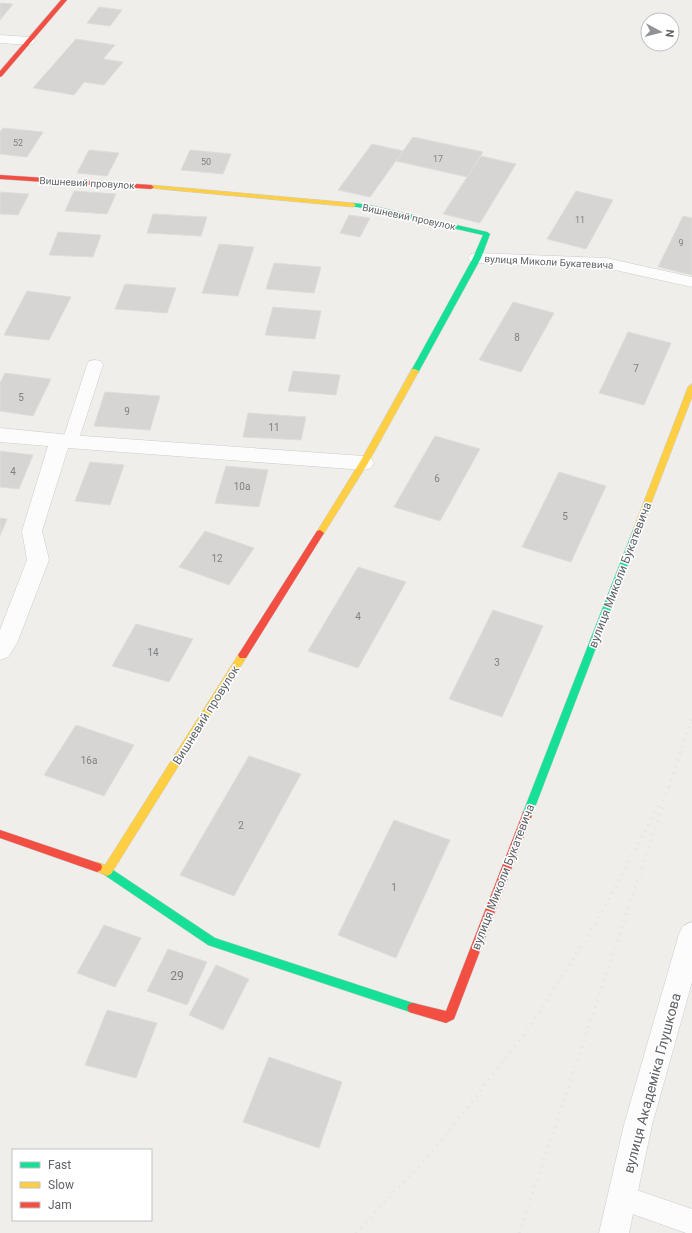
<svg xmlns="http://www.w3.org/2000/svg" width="692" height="1233" font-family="Roboto,sans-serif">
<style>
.building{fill:#d6d5d3;stroke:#deddd9}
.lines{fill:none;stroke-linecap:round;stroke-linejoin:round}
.lane-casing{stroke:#cbcccc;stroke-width:1}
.street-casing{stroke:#cbcccc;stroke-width:1}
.fast-casing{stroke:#cacacb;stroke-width:1}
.slow-casing{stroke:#cacacb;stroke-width:1}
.jam-casing{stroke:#cacacb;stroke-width:1}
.lane{fill:#fdfcfc;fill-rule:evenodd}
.street{fill:#fdfcfc;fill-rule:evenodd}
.fast{fill:#16e098;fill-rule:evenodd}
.slow{fill:#ffcf43;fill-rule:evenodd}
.jam{fill:#f24e42;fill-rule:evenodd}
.rail{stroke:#e4e4e4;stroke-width:3.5;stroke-dasharray:1 6;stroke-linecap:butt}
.labels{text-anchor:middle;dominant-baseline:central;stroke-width:3;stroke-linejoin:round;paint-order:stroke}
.far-number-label{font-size:9px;fill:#7e8184}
.far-street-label{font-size:10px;fill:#5f6368;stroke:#fff}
.number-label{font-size:10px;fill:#7e8184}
.street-label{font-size:12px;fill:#5f6368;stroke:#fff}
.near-number-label{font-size:12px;fill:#7e8184}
.near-street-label{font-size:14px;fill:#5f6368;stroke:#fff}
</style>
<rect width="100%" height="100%" fill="#efeeea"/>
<!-- building -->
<path class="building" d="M0,3L13,4L0,20Z
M99,7L122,10L110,26L87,23Z
M76,39L115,45L103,59L123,62L104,85L84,82L74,95L33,88Z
M3,128L43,132L27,157L0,154V132Z
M413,137L483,152L467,177L396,161Z
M372,144L403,151L370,197L338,190Z
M89,150L119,153L107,176L77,173Z
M190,150L231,154L223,174L181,170Z
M481,156L516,164L480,223L443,214Z
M74,191L116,194L107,214L65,211Z
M576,191L613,200L586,249L547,239Z
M0,192L29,194L18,215L0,214Z
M153,214L207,217L201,236L147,233Z
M349,215L370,218L360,237L340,233Z
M683,216L692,218V275L658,267Z
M58,232L101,235L93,257L49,255Z
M219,244L254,247L238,296L202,293Z
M274,263L321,267L314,293L266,289Z
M125,284L176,288L167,313L115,309Z
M27,291L71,297L49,340L4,335Z
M513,302L554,313L521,372L479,360Z
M273,307L321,311L315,339L265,335Z
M628,332L671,343L644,405L599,393Z
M293,371L340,375L336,395L288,391Z
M5,373L51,379L33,416L0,411V383Z
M105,392L160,396L150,430L94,426Z
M248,413L306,417L301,440L243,437Z
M435,436L480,449L440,521L394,507Z
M0,451L33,455L19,489L0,487Z
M90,462L124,465L110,505L75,501Z
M226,466L268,470L259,507L215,503Z
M559,472L606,486L571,562L522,547Z
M0,518L7,519L0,536Z
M205,531L254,548L229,585L179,567Z
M358,567L406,582L358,668L308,651Z
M493,610L543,626L502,717L449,699Z
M136,624L193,639L169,682L112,666Z
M76,725L134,745L104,796L44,775Z
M249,756L301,774L234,896L180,875Z
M394,820L450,840L396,958L338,935Z
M104,925L141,938L115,987L77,973Z
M168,949L207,962L187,1005L147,991Z
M216,965L249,979L223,1030L189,1015Z
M107,1010L157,1023L136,1078L85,1065Z
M269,1057L342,1082L319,1148L243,1122Z"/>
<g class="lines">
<!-- lane casing -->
<g class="lane-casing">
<path id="lane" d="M0,35L29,37L33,38L35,41L33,44L29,45L0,43Z
M95,360L101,361L103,365L78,442L76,446L70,448L64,446L62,442L87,365L89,361Z
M622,1185L692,1209V1233H686L613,1207L609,1198L613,1189Z"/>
</g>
<!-- street casing -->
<g class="street-casing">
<path id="street" d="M477,253L606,258L692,277V287L606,268L477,263L471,262L468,258L471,254Z
M0,428L70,435L364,456L371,458L374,463L371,468L364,470L68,448L42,531L49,560L17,643L8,657L0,660V630L27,560L22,531L48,446L0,442Z
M692,922V982L652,1125L629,1233H599L624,1125L679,934L683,926Z"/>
</g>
<!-- fast casing -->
<g class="fast-casing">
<path id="fast" d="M353,203L369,205L487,232L490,234L481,258L418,373H415L411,371L473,258L483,235L369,209L351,206V204Z
M637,527L641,530L532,815L531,818L527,819L523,818L522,815L633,530Z
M107,866L215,938L413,1003L417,1004L419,1008L417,1012L413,1013L208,945L103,874L102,871L103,868Z"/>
</g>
<!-- slow casing -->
<g class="slow-casing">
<path id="slow" d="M151,185L353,203L356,205L353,207L149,188V186Z
M412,369H415L419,371L368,463L323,535H317L316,533L360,462Z
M692,384V397L641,530L637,533L634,532L633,530L688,387Z
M243,651L246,652L248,655L246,658L111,874L107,876L93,870L92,867L93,864L97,862L105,865L240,652Z"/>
</g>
<!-- jam casing -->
<g class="jam-casing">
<path id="jam" d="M61,0H67L2,76L0,77V71Z
M0,175L151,185L154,187L151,189L0,179Z
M320,530L324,533L246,658H240L238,655L240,652L317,531Z
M527,811L531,812L532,815L454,1019L446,1023L409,1012L407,1008L409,1004L413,1003L446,1011L522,815L523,812Z
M0,830L101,864L102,867L101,870L97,872L0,838Z"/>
</g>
<!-- lane -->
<use href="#lane" class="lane"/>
<!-- street -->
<use href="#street" class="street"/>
<!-- fast -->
<use href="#fast" class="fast"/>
<!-- slow -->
<use href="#slow" class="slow"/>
<!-- jam -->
<use href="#jam" class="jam"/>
<!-- rail -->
<path class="rail" d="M669,787L692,719
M356,1233L435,1149L529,1028L596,923L671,783
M519,1233L663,806"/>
</g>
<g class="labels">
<!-- far-number labels -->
<g class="far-number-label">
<text x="18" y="143">52</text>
<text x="438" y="159">17</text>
<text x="206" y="162">50</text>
<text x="580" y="220">11</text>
<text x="681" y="243">9</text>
</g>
<!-- far-street labels -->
<g class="far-street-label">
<text transform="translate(87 183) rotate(3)">Вишневий провулок</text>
<text transform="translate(409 217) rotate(12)">Вишневий провулок</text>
<text transform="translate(549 262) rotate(3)">вулиця Миколи Букатевича</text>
</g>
<!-- number labels -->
<g class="number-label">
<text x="517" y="337">8</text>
<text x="636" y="368">7</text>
<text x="21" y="397">5</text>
<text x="127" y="411">9</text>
<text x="274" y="427">11</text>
<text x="13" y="471">4</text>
<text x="437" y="478">6</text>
<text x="242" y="486">10а</text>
<text x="565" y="516">5</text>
<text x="217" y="558">12</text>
<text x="358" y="616">4</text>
<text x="153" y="652">14</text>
<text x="497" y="662">3</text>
<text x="89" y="760">16а</text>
<text x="241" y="825">2</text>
<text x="394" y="887">1</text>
</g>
<!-- street labels -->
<g class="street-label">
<text transform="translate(620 575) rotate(-69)">вулиця Миколи Букатевича</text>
<text transform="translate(206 715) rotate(-58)">Вишневий провулок</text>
<text transform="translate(503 877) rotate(-69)">вулиця Миколи Букатевича</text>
</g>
<!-- near-number labels -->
<g class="near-number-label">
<text x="177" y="976">29</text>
</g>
<!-- near-street labels -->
<g class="near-street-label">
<text transform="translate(652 1083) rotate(-75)">вулиця Академіка Глушкова</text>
</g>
</g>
<!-- legend -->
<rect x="12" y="1149" width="140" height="72" fill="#ffffff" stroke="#bfc1c3"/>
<rect x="20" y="1162" width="20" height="6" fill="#16e098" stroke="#bfc1c3"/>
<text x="48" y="1169" font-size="12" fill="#5f6368">Fast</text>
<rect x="20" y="1182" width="20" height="6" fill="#ffcf43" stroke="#bfc1c3"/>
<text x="48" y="1189" font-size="12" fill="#5f6368">Slow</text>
<rect x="20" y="1202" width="20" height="6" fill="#f24e42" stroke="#bfc1c3"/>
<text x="48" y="1209" font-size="12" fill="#5f6368">Jam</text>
<!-- north arrow -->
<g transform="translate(660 32) rotate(97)"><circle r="19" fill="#ffffff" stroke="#bfc1c3"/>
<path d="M0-3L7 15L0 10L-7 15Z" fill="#919496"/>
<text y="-6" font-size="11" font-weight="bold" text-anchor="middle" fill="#5f6368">N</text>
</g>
</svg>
